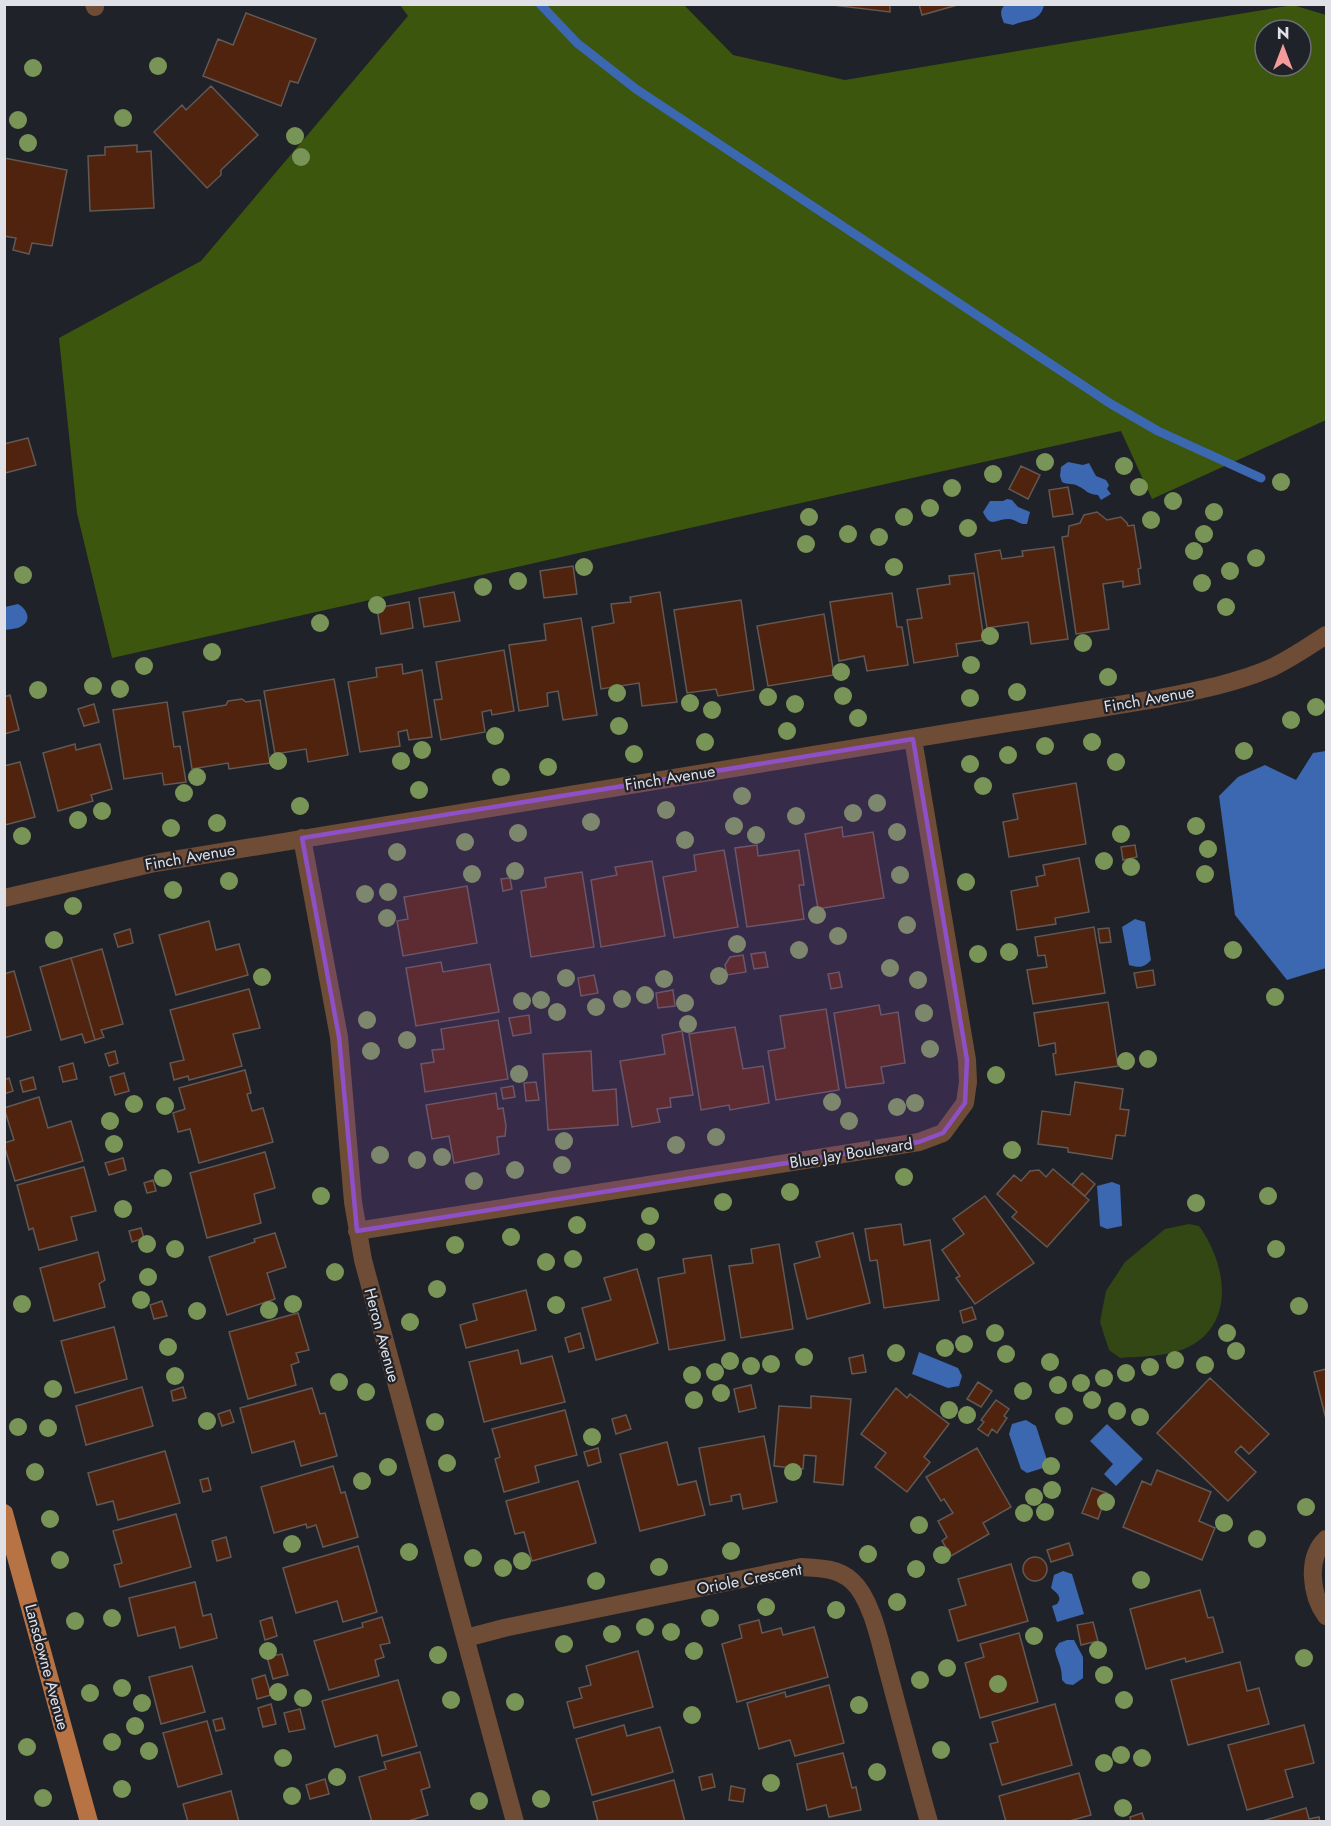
<svg xmlns="http://www.w3.org/2000/svg" width="1331" height="1826" font-family="Jost,sans-serif">
<style>
.green{fill:#334714}
.forest{fill:#3c560e;fill-rule:evenodd}
.water{fill:#3c67b1}
.lines{fill:none;stroke-linecap:round;stroke-linejoin:round}
.stream{stroke:#3c67b1;stroke-width:9}
.building{fill:#50230e;stroke:#625854;stroke-width:1.5}
.minor{stroke:#6e4c36;stroke-width:18}
.major{stroke:#b87344;stroke-width:18}
.tree{fill:#789557}
.marked{fill:#8f50c7;fill-opacity:0.2;stroke:#8f50c7;stroke-width:4.5;stroke-linejoin:round}
.labels{text-anchor:middle;dominant-baseline:central;stroke-width:4.5;stroke-linejoin:round;paint-order:stroke}
.street-label{font-size:16px;fill:#e0e1e6;stroke:#202229}
</style>
<rect width="100%" height="100%" fill="#202229"/>
<!-- green -->
<path class="green" d="M1189,1224L1199,1226C1227,1264 1237,1327 1184,1349C1165,1357 1140,1356 1120,1358L1109,1350L1100,1322L1106,1291L1125,1262L1165,1229Z"/>
<!-- forest -->
<path class="forest" d="M400,5H684L733,55L845,80L1293,5L1326,15V420L1152,499L1121,431L112,658L77,513L59,338L201,261L408,16ZM1265,30H1301V66H1265Z"/>
<!-- water -->
<path class="water" d="M1005,5V4L1044,5C1040,23 1026,19 1013,25L1004,23C1001,16 999,10 1005,5Z
M1068,462L1083,465L1089,463L1096,476L1106,480L1109,485L1107,489L1111,494L1101,500L1098,495C1086,494 1087,490 1078,486C1073,483 1068,485 1062,482L1060,476L1061,467Z
M1007,499L1012,500L1018,507L1030,512L1027,524C1019,525 1016,519 1008,519C995,519 991,529 983,512L990,501H1003Z
M18,604C27,609 33,621 20,627C16,629 9,629 5,630V607Z
M1326,751V968L1287,980L1235,915L1219,796L1238,777L1265,765L1296,780L1313,753Z
M1135,919L1145,922L1151,960C1144,968 1139,968 1129,965L1122,927Z
M1112,1182L1120,1185L1122,1226L1107,1229L1100,1226L1097,1186Z
M919,1352L958,1368L962,1376L959,1386L948,1388L912,1374Z
M1026,1420L1036,1426L1047,1460L1043,1468L1027,1473L1021,1469L1009,1434L1012,1424Z
M1107,1424L1143,1459L1116,1486L1104,1474L1113,1464L1090,1441Z
M1063,1571L1072,1574L1084,1614L1057,1622L1052,1606L1057,1604C1063,1596 1056,1593 1051,1588L1054,1575Z
M1067,1640H1074L1083,1657V1678L1073,1685L1066,1684L1062,1680C1062,1664 1057,1662 1055,1649L1059,1643Z"/>
<g class="lines">
<!-- stream -->
<path class="stream" d="M540,4L577,43L636,89L1111,404L1158,431L1261,478"/>
</g>
<!-- building -->
<path class="building" d="M824,4H890V12Z
M919,4H961L922,15Z
M246,13L316,39L298,83L290,81L281,106L203,76L218,39L233,45Z
M211,86L258,135L221,170V175L207,188L154,132L182,105L186,110Z
M137,145V152L151,151L154,208L90,211L88,156L105,155V147Z
M4,158L67,170L52,246L32,243L29,254L13,250L16,238L4,236Z
M28,438L36,465L5,473L4,444Z
M1021,466L1040,475L1028,499L1009,489Z
M1068,487L1073,514L1053,517L1049,490Z
M1097,512L1107,520L1121,517L1127,523L1128,526L1134,525L1141,568L1138,569L1140,584L1123,587V581L1103,584L1109,629L1076,634L1062,537L1068,536L1069,526L1080,523L1084,515Z
M1054,547L1068,639L1031,644L1028,622L987,628L975,554L1000,550L1002,559L1023,556L1022,551Z
M573,566L577,594L544,598L540,571Z
M974,573L984,640L956,644L958,656L914,663L907,620L922,618L917,589L950,584L949,576Z
M454,592L460,621L424,627L419,598Z
M660,592L677,702L642,706L639,683L601,689L592,627L614,623L611,604L631,602L630,597Z
M892,593L897,627H902L908,665L867,671L864,656L839,661L830,602Z
M741,600L754,690L718,696L716,689L687,693L674,610Z
M409,602L413,628L381,634L377,608Z
M824,614L834,675L768,686L757,626Z
M581,618L597,715L563,720L558,691L547,693L548,706L519,711L509,645L546,640L544,624Z
M504,650L514,711L492,715L491,710L482,712L485,732L441,740L434,700L442,699L436,662Z
M402,664L403,674L422,670L432,737L409,740L407,730L398,732L400,746L360,752L348,682L377,677L376,668Z
M334,679L348,755L308,762L306,749L275,754L264,691Z
M10,695L19,730L4,734V697Z
M242,699L246,702L260,700L270,763L229,769L228,763L192,769L183,712L226,705L228,701Z
M167,702L174,747L180,746L186,782L164,785L162,773L124,779L113,710Z
M94,704L99,722L84,726L78,709Z
M75,744L76,750L100,744L112,789L91,795L93,801L58,811L43,753Z
M20,762L35,817L5,825L4,766Z
M1076,783L1086,844L1009,857L1003,822L1018,819L1013,794Z
M842,827L843,837L873,832L884,898L818,909L805,834Z
M757,845L758,856L799,850L804,885H799L804,919L747,927L735,848Z
M1135,845L1137,857L1123,860L1121,847Z
M724,850L738,927L674,938L663,877L696,871L694,855Z
M1079,858L1089,912L1055,918L1056,924L1017,930L1011,891L1038,886L1036,877L1045,875L1043,865Z
M652,861L665,936L601,947L591,880L617,875L615,867Z
M582,872L594,947L531,957L521,891L546,887L545,878Z
M510,878L512,889L503,891L501,879Z
M467,886L477,943L403,956L397,921L408,919L404,897Z
M209,921L216,950L239,944L248,975L176,995L159,935Z
M1094,927L1105,993L1033,1004L1027,970L1047,967L1045,955L1038,956L1035,937Z
M1109,928L1111,942L1100,943L1098,929Z
M130,929L133,943L118,947L114,934Z
M102,949L123,1024L101,1030L104,1037L95,1040L71,958Z
M765,952L768,967L754,969L751,954Z
M743,955L746,972L727,975L725,965L730,957Z
M71,958L95,1040L85,1043L82,1034L61,1040L40,967Z
M441,962L443,972L490,964L499,1012L416,1026L406,968Z
M1153,970L1155,985L1137,988L1134,973Z
M14,971L31,1030L4,1038V974Z
M839,972L842,987L831,989L828,974Z
M594,975L598,993L581,996L578,978Z
M249,989L260,1028L233,1034L242,1066L189,1080L188,1076L174,1080L170,1063L184,1060L170,1010Z
M673,990L675,1006L658,1008L656,993Z
M1108,1002L1118,1066L1056,1075L1053,1054L1056,1053L1055,1043L1039,1046L1034,1013Z
M879,1005L881,1015L898,1012L905,1063L881,1067L884,1083L846,1088L834,1013Z
M826,1009L839,1090L776,1100L768,1051L785,1048L780,1016Z
M529,1015L531,1033L513,1036L509,1018Z
M498,1020L508,1079L425,1092L421,1064L434,1062L432,1050L444,1049L441,1029Z
M735,1027L743,1069L763,1066L769,1103L730,1110L729,1105L701,1110L689,1034Z
M682,1031L693,1095L670,1098L671,1107L657,1109L660,1122L632,1127L620,1061L665,1054L662,1035Z
M115,1051L118,1063L109,1066L105,1054Z
M591,1051L593,1091L616,1089L618,1125L548,1130L543,1054Z
M73,1063L77,1079L63,1082L59,1067Z
M245,1070L251,1093L247,1094L252,1111L263,1108L273,1142L199,1163L190,1129L178,1132L173,1113L185,1109L179,1088Z
M124,1073L129,1091L115,1095L110,1077Z
M33,1077L36,1089L23,1092L20,1081Z
M9,1078L13,1091L4,1094V1080Z
M536,1082L539,1100L526,1101L524,1083Z
M1075,1082L1123,1089L1120,1109L1129,1110L1125,1136L1116,1135L1112,1159L1068,1152V1148L1038,1144L1042,1111L1070,1115Z
M513,1086L515,1097L503,1099L501,1088Z
M496,1093L498,1109L503,1108L506,1126L505,1136L497,1137L499,1154L454,1163L449,1136L432,1139L426,1105Z
M39,1097L48,1128L71,1121L83,1161L15,1181L4,1145V1143L14,1140L4,1108Z
M265,1152L275,1188L254,1194L261,1223L207,1238L190,1173Z
M123,1158L126,1170L109,1175L105,1163Z
M84,1167L96,1211L71,1217L77,1240L39,1250L33,1228L29,1230L17,1185Z
M1053,1169L1089,1200L1047,1247L1012,1217L1017,1212L997,1194L1014,1175L1021,1181L1030,1171L1039,1170L1046,1177Z
M1082,1173L1095,1184L1085,1196L1072,1185Z
M153,1180L156,1191L147,1193L144,1183Z
M985,1196L1034,1263L975,1304L956,1278L960,1276L942,1250L964,1234L953,1219Z
M901,1224L904,1245L930,1240L939,1300L884,1308L877,1260L870,1261L865,1229Z
M141,1228L144,1238L132,1242L129,1231Z
M275,1233L286,1267L267,1273L275,1299L227,1315L209,1257L255,1242L254,1239Z
M853,1233L870,1303L807,1319L794,1264L820,1257L816,1242Z
M779,1244L793,1329L741,1338L729,1266L753,1263L751,1249Z
M98,1252L105,1280L99,1284L105,1307L54,1321L40,1268Z
M711,1255L725,1340L669,1350L658,1278L685,1273L683,1259Z
M637,1269L658,1343L596,1360L582,1308L611,1300L604,1278Z
M526,1290L536,1330L466,1348L460,1325L477,1320L473,1304Z
M162,1301L167,1316L154,1319L150,1305Z
M972,1307L976,1319L963,1323L960,1311Z
M298,1313L309,1350L296,1353L299,1362L291,1365L296,1385L248,1399L229,1332Z
M114,1327L127,1379L75,1393L61,1341Z
M580,1333L584,1348L569,1352L565,1338Z
M518,1350L521,1364L552,1356L565,1402L484,1422L469,1362Z
M863,1355L866,1372L852,1374L849,1358Z
M1326,1369V1419L1314,1372Z
M1210,1378L1269,1434L1249,1454L1241,1446L1235,1452L1256,1472L1228,1501L1157,1433Z
M978,1382L992,1391L981,1407L967,1399Z
M751,1385L756,1408L739,1412L734,1389Z
M142,1387L153,1426L86,1445L76,1406Z
M183,1387L186,1398L173,1401L171,1391Z
M312,1388L320,1414L325,1413L337,1456L301,1466L294,1441L252,1453L240,1408Z
M896,1388L907,1398L910,1394L949,1424L924,1457L930,1462L907,1492L875,1467L886,1453L861,1434Z
M811,1396L851,1399L843,1485L814,1482L816,1456L804,1455L803,1469L774,1466L779,1406L811,1408Z
M996,1400L1009,1409L1004,1416L1007,1418L997,1433L992,1429L988,1436L978,1429L984,1422L981,1420Z
M230,1410L234,1422L222,1426L218,1414Z
M565,1410L577,1455L535,1466L539,1482L504,1492L495,1459L500,1457L492,1429Z
M626,1415L631,1429L616,1434L612,1419Z
M764,1436L777,1502L743,1509L740,1494L731,1496L732,1501L710,1505L699,1448Z
M667,1442L678,1485L696,1481L705,1515L640,1531L620,1454Z
M598,1448L601,1462L588,1466L584,1452Z
M977,1448L1011,1507L983,1523L989,1534L951,1556L942,1541L947,1537L938,1521L953,1513L944,1499L941,1501L926,1477Z
M165,1451L180,1503L118,1520L113,1501L97,1505L88,1473Z
M333,1466L341,1493L345,1492L358,1537L323,1547L316,1525L307,1528L306,1524L274,1533L261,1487Z
M1157,1470L1211,1492L1199,1521L1215,1528L1202,1560L1123,1527L1142,1481L1151,1485Z
M208,1478L211,1490L203,1492L200,1480Z
M578,1481L596,1543L532,1561L524,1532L515,1534L506,1501Z
M1092,1488L1107,1493L1098,1519L1082,1513Z
M176,1514L191,1567L120,1587L114,1565L122,1563L113,1531Z
M226,1537L231,1557L217,1561L212,1541Z
M1069,1543L1073,1555L1051,1562L1047,1550Z
M358,1546L377,1612L343,1622L337,1601L296,1613L283,1568Z
M1023 1569a12 12 0 1 1 24 0a12 12 0 1 1-24 0Z
M1011,1564L1028,1621L958,1641L949,1610L966,1605L958,1579Z
M195,1582L203,1616L211,1614L217,1638L180,1648L175,1627L138,1636L129,1598Z
M1200,1590L1208,1618L1213,1617L1223,1652L1186,1662L1185,1658L1146,1669L1130,1609Z
M272,1617L277,1636L265,1640L260,1621Z
M382,1617L390,1643L380,1645L384,1657L375,1660L379,1676L329,1690L314,1641L363,1627L362,1623Z
M759,1620L762,1633L781,1628L783,1635L814,1627L828,1677L737,1702L722,1644L742,1638L739,1625Z
M1093,1622L1098,1641L1081,1645L1077,1625Z
M1019,1633L1038,1702L980,1718L965,1663L984,1657L980,1644Z
M638,1651L653,1707L574,1728L567,1702L582,1698L579,1688L591,1685L586,1666Z
M282,1654L288,1675L273,1679L267,1657Z
M1240,1662L1247,1691L1259,1688L1269,1724L1188,1745L1171,1680Z
M192,1666L205,1712L161,1724L149,1677Z
M265,1675L271,1695L257,1699L252,1679Z
M398,1680L417,1746L382,1756L377,1735L335,1747L322,1701Z
M829,1685L844,1743L795,1756L790,1740L759,1749L747,1703L785,1692L786,1697Z
M271,1704L276,1724L263,1727L258,1708Z
M1055,1704L1072,1765L1002,1785L990,1744L998,1742L992,1722Z
M300,1709L305,1729L289,1732L284,1713Z
M222,1718L225,1729L216,1731L213,1720Z
M207,1721L222,1774L178,1787L163,1733Z
M624,1725L627,1736L660,1727L673,1772L592,1795L576,1739Z
M1304,1725L1314,1763L1285,1770L1293,1797L1247,1810L1228,1745Z
M420,1752L430,1787L421,1790L428,1815L405,1822H372L359,1777L386,1769L384,1762Z
M843,1753L852,1788L856,1787L861,1810L829,1817L826,1805L807,1810L797,1764Z
M1079,1773L1091,1815L1066,1822H1006L999,1796Z
M712,1774L715,1787L702,1790L699,1777Z
M325,1779L329,1794L310,1799L306,1785Z
M674,1780L685,1822H598L593,1802Z
M731,1786L745,1789L743,1802L729,1800Z
M231,1791L239,1822H188L183,1804Z
M1306,1808L1309,1819L1319,1817L1320,1822H1259Z
M1142,1813L1145,1822H1131L1130,1817Z"/>
<g class="lines">
<!-- minor -->
<path class="minor" d="M94,4L95,7
M302,838L339,1037L353,1202L363,1260L515,1822
M4,898L155,863L1155,699C1194,691 1234,684 1271,668C1290,659 1308,647 1326,635
M357,1231L919,1142L943,1133L965,1103L968,1082L967,1060L913,739
M1326,1539C1306,1558 1311,1595 1326,1616
M466,1638L504,1628L801,1567C820,1568 838,1568 852,1581C873,1600 881,1648 889,1675C902,1724 915,1773 929,1822"/>
<!-- major -->
<path class="major" d="M4,1513L89,1822"/>
</g>
<!-- trees -->
<g class="tree">
<circle cx="158" cy="66" r="9"/>
<circle cx="33" cy="68" r="9"/>
<circle cx="123" cy="118" r="9"/>
<circle cx="18" cy="120" r="9"/>
<circle cx="295" cy="136" r="9"/>
<circle cx="28" cy="143" r="9"/>
<circle cx="301" cy="157" r="9"/>
<circle cx="1045" cy="462" r="9"/>
<circle cx="1124" cy="466" r="9"/>
<circle cx="993" cy="474" r="9"/>
<circle cx="1281" cy="482" r="9"/>
<circle cx="1139" cy="487" r="9"/>
<circle cx="952" cy="488" r="9"/>
<circle cx="1173" cy="501" r="9"/>
<circle cx="930" cy="508" r="9"/>
<circle cx="1214" cy="512" r="9"/>
<circle cx="809" cy="517" r="9"/>
<circle cx="904" cy="517" r="9"/>
<circle cx="1151" cy="520" r="9"/>
<circle cx="968" cy="528" r="9"/>
<circle cx="848" cy="534" r="9"/>
<circle cx="1204" cy="534" r="9"/>
<circle cx="879" cy="537" r="9"/>
<circle cx="806" cy="544" r="9"/>
<circle cx="1194" cy="551" r="9"/>
<circle cx="1256" cy="558" r="9"/>
<circle cx="584" cy="567" r="9"/>
<circle cx="894" cy="567" r="9"/>
<circle cx="1230" cy="571" r="9"/>
<circle cx="23" cy="575" r="9"/>
<circle cx="518" cy="581" r="9"/>
<circle cx="1202" cy="583" r="9"/>
<circle cx="483" cy="587" r="9"/>
<circle cx="377" cy="605" r="9"/>
<circle cx="1226" cy="607" r="9"/>
<circle cx="320" cy="623" r="9"/>
<circle cx="990" cy="636" r="9"/>
<circle cx="1083" cy="643" r="9"/>
<circle cx="212" cy="652" r="9"/>
<circle cx="971" cy="665" r="9"/>
<circle cx="144" cy="666" r="9"/>
<circle cx="841" cy="672" r="9"/>
<circle cx="1108" cy="677" r="9"/>
<circle cx="93" cy="686" r="9"/>
<circle cx="120" cy="689" r="9"/>
<circle cx="38" cy="690" r="9"/>
<circle cx="1017" cy="692" r="9"/>
<circle cx="617" cy="693" r="9"/>
<circle cx="843" cy="696" r="9"/>
<circle cx="768" cy="697" r="9"/>
<circle cx="970" cy="698" r="9"/>
<circle cx="690" cy="703" r="9"/>
<circle cx="795" cy="704" r="9"/>
<circle cx="1316" cy="707" r="9"/>
<circle cx="712" cy="710" r="9"/>
<circle cx="858" cy="718" r="9"/>
<circle cx="1291" cy="720" r="9"/>
<circle cx="619" cy="726" r="9"/>
<circle cx="787" cy="731" r="9"/>
<circle cx="495" cy="736" r="9"/>
<circle cx="705" cy="742" r="9"/>
<circle cx="1092" cy="742" r="9"/>
<circle cx="1045" cy="746" r="9"/>
<circle cx="422" cy="750" r="9"/>
<circle cx="1244" cy="751" r="9"/>
<circle cx="634" cy="754" r="9"/>
<circle cx="1008" cy="755" r="9"/>
<circle cx="278" cy="761" r="9"/>
<circle cx="401" cy="761" r="9"/>
<circle cx="1116" cy="762" r="9"/>
<circle cx="970" cy="764" r="9"/>
<circle cx="548" cy="767" r="9"/>
<circle cx="197" cy="777" r="9"/>
<circle cx="501" cy="777" r="9"/>
<circle cx="983" cy="786" r="9"/>
<circle cx="419" cy="790" r="9"/>
<circle cx="184" cy="793" r="9"/>
<circle cx="742" cy="796" r="9"/>
<circle cx="877" cy="803" r="9"/>
<circle cx="300" cy="806" r="9"/>
<circle cx="666" cy="810" r="9"/>
<circle cx="102" cy="811" r="9"/>
<circle cx="853" cy="813" r="9"/>
<circle cx="796" cy="816" r="9"/>
<circle cx="78" cy="820" r="9"/>
<circle cx="591" cy="822" r="9"/>
<circle cx="217" cy="823" r="9"/>
<circle cx="734" cy="826" r="9"/>
<circle cx="1196" cy="826" r="9"/>
<circle cx="171" cy="828" r="9"/>
<circle cx="897" cy="832" r="9"/>
<circle cx="518" cy="833" r="9"/>
<circle cx="1121" cy="834" r="9"/>
<circle cx="756" cy="835" r="9"/>
<circle cx="22" cy="836" r="9"/>
<circle cx="685" cy="840" r="9"/>
<circle cx="465" cy="842" r="9"/>
<circle cx="1208" cy="849" r="9"/>
<circle cx="397" cy="852" r="9"/>
<circle cx="1104" cy="861" r="9"/>
<circle cx="1131" cy="867" r="9"/>
<circle cx="515" cy="871" r="9"/>
<circle cx="472" cy="874" r="9"/>
<circle cx="1205" cy="874" r="9"/>
<circle cx="900" cy="875" r="9"/>
<circle cx="229" cy="881" r="9"/>
<circle cx="966" cy="882" r="9"/>
<circle cx="173" cy="890" r="9"/>
<circle cx="388" cy="892" r="9"/>
<circle cx="365" cy="894" r="9"/>
<circle cx="73" cy="906" r="9"/>
<circle cx="817" cy="915" r="9"/>
<circle cx="387" cy="918" r="9"/>
<circle cx="907" cy="925" r="9"/>
<circle cx="838" cy="936" r="9"/>
<circle cx="54" cy="940" r="9"/>
<circle cx="737" cy="944" r="9"/>
<circle cx="799" cy="950" r="9"/>
<circle cx="1233" cy="950" r="9"/>
<circle cx="1009" cy="952" r="9"/>
<circle cx="978" cy="954" r="9"/>
<circle cx="890" cy="968" r="9"/>
<circle cx="719" cy="976" r="9"/>
<circle cx="262" cy="977" r="9"/>
<circle cx="566" cy="978" r="9"/>
<circle cx="664" cy="979" r="9"/>
<circle cx="918" cy="980" r="9"/>
<circle cx="645" cy="995" r="9"/>
<circle cx="1275" cy="997" r="9"/>
<circle cx="622" cy="999" r="9"/>
<circle cx="541" cy="1000" r="9"/>
<circle cx="522" cy="1001" r="9"/>
<circle cx="685" cy="1003" r="9"/>
<circle cx="596" cy="1007" r="9"/>
<circle cx="557" cy="1012" r="9"/>
<circle cx="924" cy="1013" r="9"/>
<circle cx="367" cy="1020" r="9"/>
<circle cx="688" cy="1024" r="9"/>
<circle cx="407" cy="1040" r="9"/>
<circle cx="930" cy="1049" r="9"/>
<circle cx="371" cy="1051" r="9"/>
<circle cx="1148" cy="1059" r="9"/>
<circle cx="1126" cy="1061" r="9"/>
<circle cx="519" cy="1074" r="9"/>
<circle cx="996" cy="1075" r="9"/>
<circle cx="832" cy="1102" r="9"/>
<circle cx="915" cy="1103" r="9"/>
<circle cx="134" cy="1104" r="9"/>
<circle cx="165" cy="1106" r="9"/>
<circle cx="897" cy="1107" r="9"/>
<circle cx="110" cy="1121" r="9"/>
<circle cx="849" cy="1121" r="9"/>
<circle cx="716" cy="1137" r="9"/>
<circle cx="564" cy="1141" r="9"/>
<circle cx="114" cy="1144" r="9"/>
<circle cx="676" cy="1145" r="9"/>
<circle cx="1012" cy="1150" r="9"/>
<circle cx="380" cy="1155" r="9"/>
<circle cx="442" cy="1157" r="9"/>
<circle cx="417" cy="1160" r="9"/>
<circle cx="562" cy="1165" r="9"/>
<circle cx="515" cy="1170" r="9"/>
<circle cx="904" cy="1177" r="9"/>
<circle cx="163" cy="1178" r="9"/>
<circle cx="474" cy="1181" r="9"/>
<circle cx="790" cy="1192" r="9"/>
<circle cx="321" cy="1196" r="9"/>
<circle cx="1268" cy="1196" r="9"/>
<circle cx="723" cy="1202" r="9"/>
<circle cx="1196" cy="1203" r="9"/>
<circle cx="123" cy="1209" r="9"/>
<circle cx="650" cy="1216" r="9"/>
<circle cx="577" cy="1225" r="9"/>
<circle cx="511" cy="1237" r="9"/>
<circle cx="646" cy="1242" r="9"/>
<circle cx="147" cy="1244" r="9"/>
<circle cx="455" cy="1245" r="9"/>
<circle cx="175" cy="1249" r="9"/>
<circle cx="1276" cy="1249" r="9"/>
<circle cx="573" cy="1259" r="9"/>
<circle cx="546" cy="1262" r="9"/>
<circle cx="335" cy="1272" r="9"/>
<circle cx="148" cy="1277" r="9"/>
<circle cx="437" cy="1289" r="9"/>
<circle cx="141" cy="1300" r="9"/>
<circle cx="22" cy="1304" r="9"/>
<circle cx="293" cy="1304" r="9"/>
<circle cx="556" cy="1305" r="9"/>
<circle cx="1299" cy="1306" r="9"/>
<circle cx="269" cy="1310" r="9"/>
<circle cx="197" cy="1311" r="9"/>
<circle cx="410" cy="1322" r="9"/>
<circle cx="995" cy="1333" r="9"/>
<circle cx="1227" cy="1333" r="9"/>
<circle cx="964" cy="1344" r="9"/>
<circle cx="168" cy="1347" r="9"/>
<circle cx="945" cy="1348" r="9"/>
<circle cx="1236" cy="1351" r="9"/>
<circle cx="896" cy="1353" r="9"/>
<circle cx="1006" cy="1354" r="9"/>
<circle cx="804" cy="1357" r="9"/>
<circle cx="1175" cy="1360" r="9"/>
<circle cx="730" cy="1361" r="9"/>
<circle cx="1050" cy="1362" r="9"/>
<circle cx="771" cy="1364" r="9"/>
<circle cx="1205" cy="1365" r="9"/>
<circle cx="751" cy="1366" r="9"/>
<circle cx="1150" cy="1367" r="9"/>
<circle cx="715" cy="1372" r="9"/>
<circle cx="1126" cy="1373" r="9"/>
<circle cx="692" cy="1375" r="9"/>
<circle cx="175" cy="1376" r="9"/>
<circle cx="1104" cy="1378" r="9"/>
<circle cx="339" cy="1382" r="9"/>
<circle cx="1081" cy="1383" r="9"/>
<circle cx="1058" cy="1385" r="9"/>
<circle cx="53" cy="1389" r="9"/>
<circle cx="1023" cy="1391" r="9"/>
<circle cx="366" cy="1392" r="9"/>
<circle cx="721" cy="1393" r="9"/>
<circle cx="694" cy="1400" r="9"/>
<circle cx="1092" cy="1400" r="9"/>
<circle cx="949" cy="1410" r="9"/>
<circle cx="1117" cy="1411" r="9"/>
<circle cx="967" cy="1415" r="9"/>
<circle cx="1064" cy="1416" r="9"/>
<circle cx="1140" cy="1417" r="9"/>
<circle cx="207" cy="1421" r="9"/>
<circle cx="435" cy="1422" r="9"/>
<circle cx="18" cy="1427" r="9"/>
<circle cx="48" cy="1428" r="9"/>
<circle cx="592" cy="1437" r="9"/>
<circle cx="447" cy="1463" r="9"/>
<circle cx="1051" cy="1466" r="9"/>
<circle cx="388" cy="1467" r="9"/>
<circle cx="35" cy="1472" r="9"/>
<circle cx="793" cy="1472" r="9"/>
<circle cx="362" cy="1481" r="9"/>
<circle cx="1052" cy="1490" r="9"/>
<circle cx="1034" cy="1497" r="9"/>
<circle cx="1106" cy="1502" r="9"/>
<circle cx="1306" cy="1507" r="9"/>
<circle cx="1045" cy="1512" r="9"/>
<circle cx="1024" cy="1513" r="9"/>
<circle cx="50" cy="1519" r="9"/>
<circle cx="1224" cy="1523" r="9"/>
<circle cx="919" cy="1525" r="9"/>
<circle cx="1257" cy="1539" r="9"/>
<circle cx="292" cy="1544" r="9"/>
<circle cx="731" cy="1551" r="9"/>
<circle cx="409" cy="1552" r="9"/>
<circle cx="868" cy="1554" r="9"/>
<circle cx="942" cy="1555" r="9"/>
<circle cx="473" cy="1558" r="9"/>
<circle cx="60" cy="1560" r="9"/>
<circle cx="522" cy="1561" r="9"/>
<circle cx="659" cy="1567" r="9"/>
<circle cx="503" cy="1568" r="9"/>
<circle cx="916" cy="1569" r="9"/>
<circle cx="1141" cy="1580" r="9"/>
<circle cx="596" cy="1581" r="9"/>
<circle cx="897" cy="1602" r="9"/>
<circle cx="766" cy="1607" r="9"/>
<circle cx="836" cy="1610" r="9"/>
<circle cx="112" cy="1618" r="9"/>
<circle cx="710" cy="1618" r="9"/>
<circle cx="75" cy="1621" r="9"/>
<circle cx="645" cy="1627" r="9"/>
<circle cx="671" cy="1632" r="9"/>
<circle cx="612" cy="1634" r="9"/>
<circle cx="1034" cy="1636" r="9"/>
<circle cx="564" cy="1644" r="9"/>
<circle cx="1098" cy="1650" r="9"/>
<circle cx="268" cy="1651" r="9"/>
<circle cx="694" cy="1651" r="9"/>
<circle cx="438" cy="1655" r="9"/>
<circle cx="1304" cy="1658" r="9"/>
<circle cx="947" cy="1668" r="9"/>
<circle cx="1104" cy="1675" r="9"/>
<circle cx="920" cy="1680" r="9"/>
<circle cx="998" cy="1684" r="9"/>
<circle cx="122" cy="1688" r="9"/>
<circle cx="278" cy="1692" r="9"/>
<circle cx="90" cy="1693" r="9"/>
<circle cx="303" cy="1698" r="9"/>
<circle cx="451" cy="1700" r="9"/>
<circle cx="1124" cy="1700" r="9"/>
<circle cx="515" cy="1702" r="9"/>
<circle cx="142" cy="1703" r="9"/>
<circle cx="859" cy="1705" r="9"/>
<circle cx="692" cy="1715" r="9"/>
<circle cx="135" cy="1726" r="9"/>
<circle cx="112" cy="1742" r="9"/>
<circle cx="27" cy="1747" r="9"/>
<circle cx="941" cy="1750" r="9"/>
<circle cx="149" cy="1751" r="9"/>
<circle cx="1121" cy="1755" r="9"/>
<circle cx="283" cy="1758" r="9"/>
<circle cx="1142" cy="1758" r="9"/>
<circle cx="1104" cy="1763" r="9"/>
<circle cx="877" cy="1772" r="9"/>
<circle cx="337" cy="1777" r="9"/>
<circle cx="771" cy="1783" r="9"/>
<circle cx="122" cy="1789" r="9"/>
<circle cx="292" cy="1796" r="9"/>
<circle cx="43" cy="1798" r="9"/>
<circle cx="541" cy="1799" r="9"/>
<circle cx="479" cy="1801" r="9"/>
<circle cx="1123" cy="1808" r="9"/>
</g>
<!-- marked area -->
<path class="marked" d="M913,739L967,1060L965,1103L943,1133L919,1142L357,1231L339,1037L302,838Z"/>
<g class="labels">
<!-- street labels -->
<g class="street-label">
<text transform="translate(1149 699) rotate(-10)">Finch Avenue</text>
<text transform="translate(670 778) rotate(-9)">Finch Avenue</text>
<text transform="translate(190 857) rotate(-10)">Finch Avenue</text>
<text transform="translate(851 1153) rotate(-9)">Blue Jay Boulevard</text>
<text transform="translate(382 1335) rotate(75)">Heron Avenue</text>
<text transform="translate(749 1579) rotate(-11)">Oriole Crescent</text>
<text transform="translate(47 1667) rotate(75)">Lansdowne Avenue</text>
</g>
</g>
<!-- border -->
<rect width="1331" height="1826" fill="none" stroke="#e0e1e6" stroke-width="12"/>
<!-- north arrow -->
<g transform="translate(1283 48)"><circle r="28" fill="#202229" stroke="#6d6e75" stroke-width="1.5"/>
<path d="M0-4.5L10 22L0 15L-10 22Z" fill="#f59b9a"/>
<text y="-9" font-size="16" font-weight="bold" text-anchor="middle" fill="#e0e1e6">N</text>
</g>
</svg>
